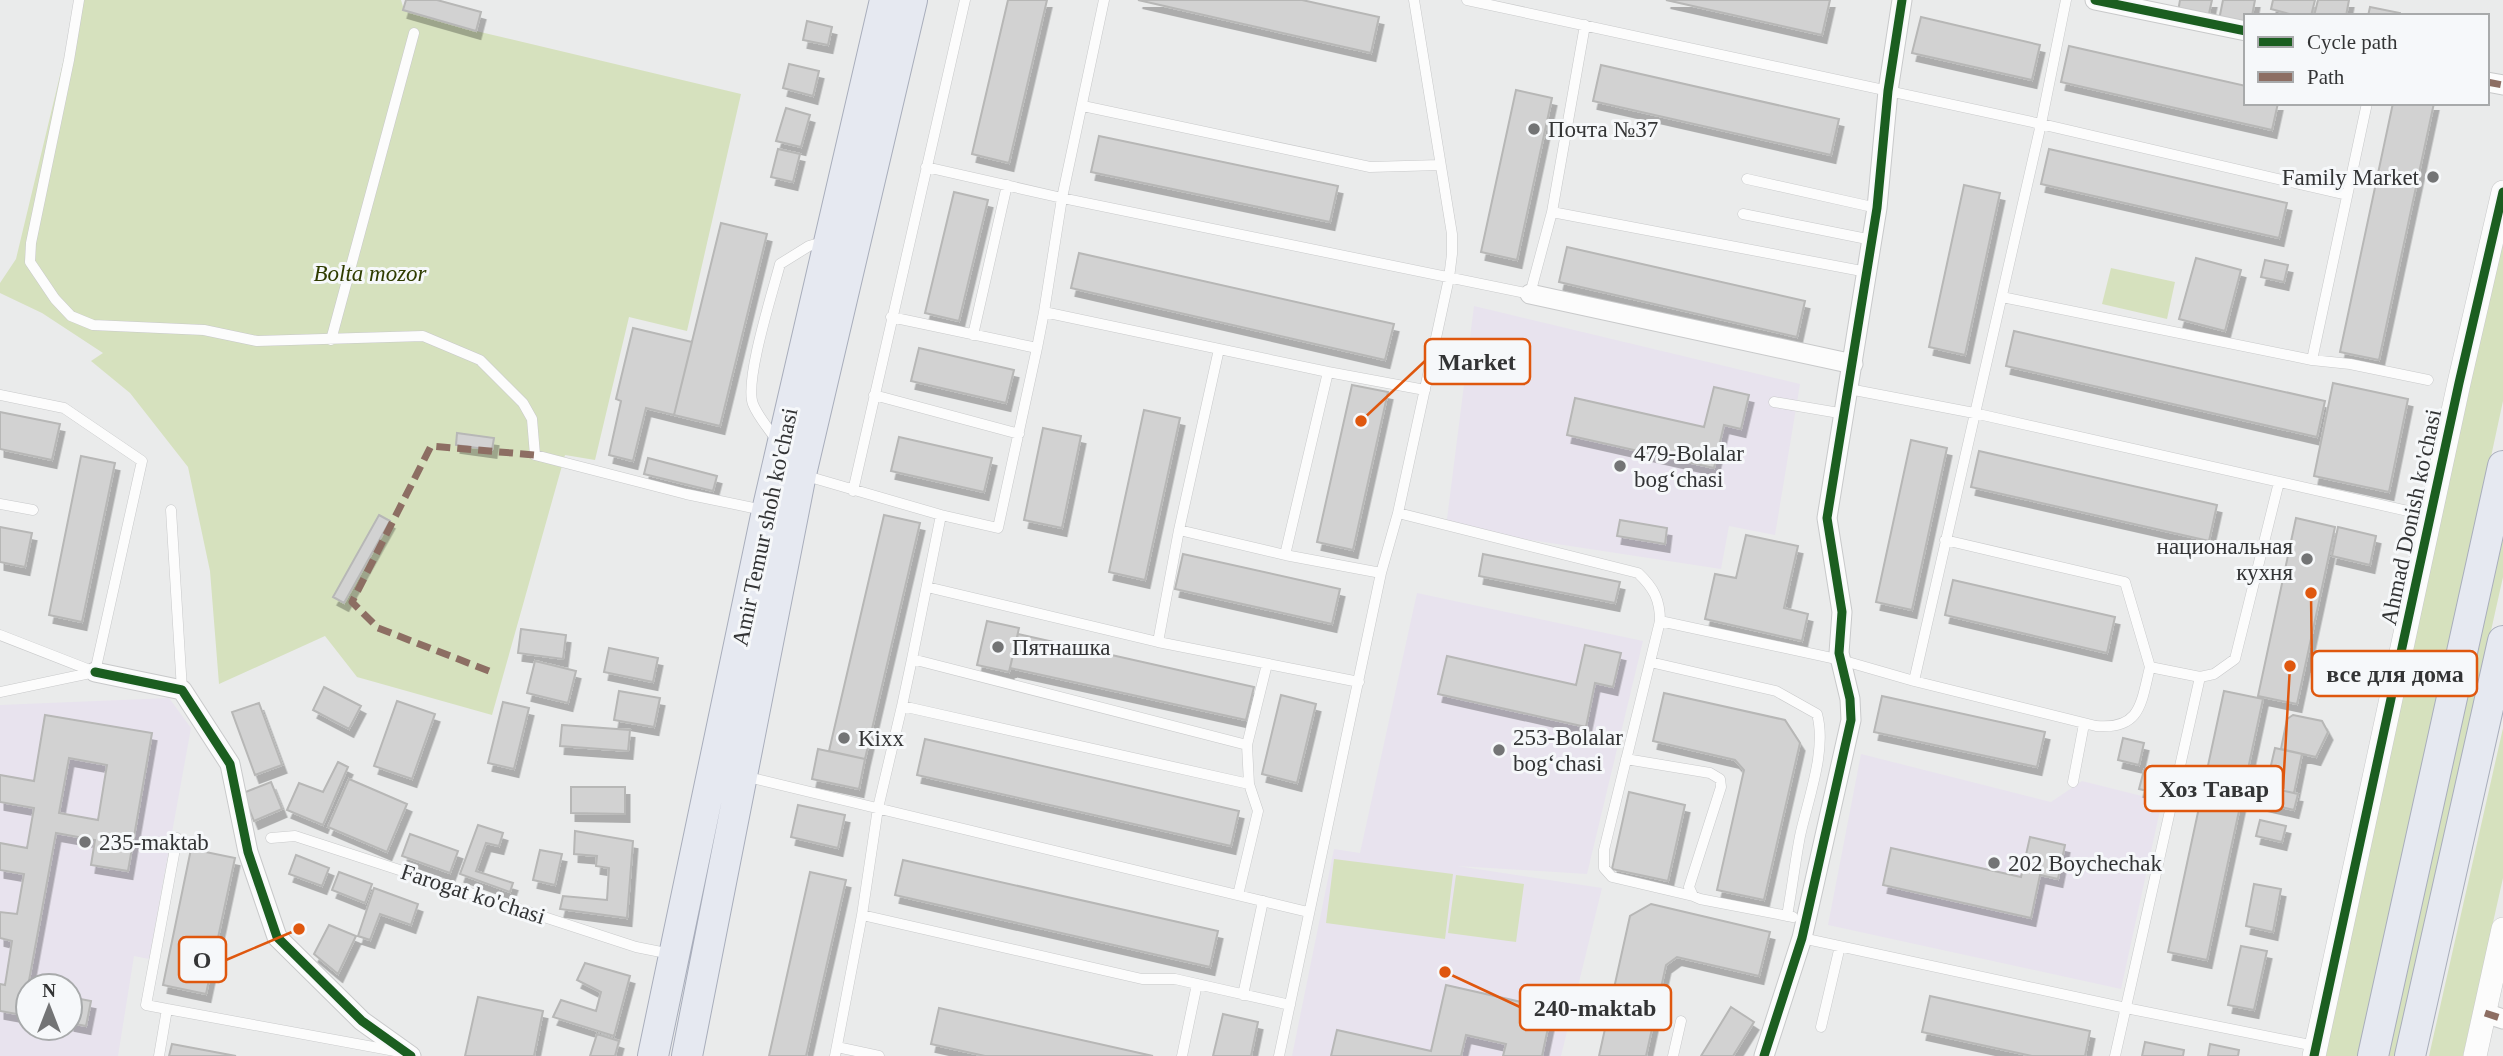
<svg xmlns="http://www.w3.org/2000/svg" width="2503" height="1056" font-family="Georgia,serif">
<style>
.education{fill:#e8e3ee;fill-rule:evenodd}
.green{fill:#d6e1be}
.building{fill:#d2d2d2;stroke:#b7b7b6;stroke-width:2;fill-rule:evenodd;filter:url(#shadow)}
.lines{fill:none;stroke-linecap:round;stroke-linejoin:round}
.service-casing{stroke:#c8c9ca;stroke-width:11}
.minor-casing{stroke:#c8c9ca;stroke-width:21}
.tertiary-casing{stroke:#c8c9ca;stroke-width:24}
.primary-casing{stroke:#a8adbb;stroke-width:32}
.service{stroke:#fcfcfc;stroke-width:10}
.minor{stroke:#fcfcfc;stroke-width:19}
.tertiary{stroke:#fcfcfc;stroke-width:23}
.primary{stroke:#e6e9f1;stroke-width:30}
.quiet{stroke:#8d6e63;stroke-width:7;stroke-dasharray:14 7;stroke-linecap:butt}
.cycleway-casing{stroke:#f6f8fa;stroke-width:13}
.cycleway{stroke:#1b5e20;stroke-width:9}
.poi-dot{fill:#737475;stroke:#f6f8fa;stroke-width:2.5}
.labels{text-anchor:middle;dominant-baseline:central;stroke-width:6;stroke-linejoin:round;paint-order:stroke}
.poi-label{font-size:23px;fill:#333435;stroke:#f6f8fa;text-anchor:start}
.park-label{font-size:23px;font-style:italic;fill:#2f3c00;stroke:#f6f8fa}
.street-label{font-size:23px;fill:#333435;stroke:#f6f8fa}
.leader{fill:none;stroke:#df570e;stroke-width:2.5}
.callout-dot{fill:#df570e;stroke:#f6f8fa;stroke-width:2.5}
.callout{fill:#f6f8fa;stroke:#df570e;stroke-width:2.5}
.callout-label{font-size:24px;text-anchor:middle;font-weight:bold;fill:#333435}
</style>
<defs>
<filter id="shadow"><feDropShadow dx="4.5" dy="8" stdDeviation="0" flood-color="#0004"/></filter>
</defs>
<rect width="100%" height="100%" fill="#eaebeb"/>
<!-- education -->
<path class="education" d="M1474,306L1800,384L1775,535L1729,526L1721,569L1446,527Z
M1417,593L1643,641L1587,874L1457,866L1602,888L1561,1056H1292L1334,849L1360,853Z
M169,698L191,728L149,959L134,956L118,1056H0V705ZM28,986H70V1028H28Z
M1861,754L2051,802L2082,781L2162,801L2121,989L1828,925Z"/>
<!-- green -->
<path class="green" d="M78,0H401L404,10L476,31L741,94L687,331L629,317L595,460L565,455L492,715L357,677L325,636L219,684L210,571L188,467L130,393L91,361L103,353L42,313L0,293V283L16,259Z
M2503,237V401L2362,1056H2326L2334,1004Z
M2111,268L2175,282L2167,319L2102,304Z
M2503,538V577L2396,1056H2387Z
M2503,728V878L2463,1056H2429Z
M1334,859L1453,874L1445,939L1326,923Z
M1456,875L1524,884L1516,942L1448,933Z"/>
<!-- building -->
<path class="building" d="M406,0H437L481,12L476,31L403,10Z
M1008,0H1047L1009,163L972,154Z
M1138,0H1302L1379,17L1371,53Z
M1666,0H1830L1822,35Z
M2180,0H2212L2208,18L2178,12Z
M2223,0H2255L2252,16H2246V26L2219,20Z
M2273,0H2315L2311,16H2297L2271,9Z
M2318,0H2349L2346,16H2314Z
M2370,7L2400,13V16H2368Z
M1921,17L2040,45L2032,80L1912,53Z
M807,21L832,27L828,45L803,40Z
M2069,46L2246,86V103H2278L2272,130L2061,82Z
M789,64L819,71L813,96L783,88Z
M1601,65L1839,119L1831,155L1593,101Z
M1516,90L1552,98L1517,260L1481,252Z
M2393,103H2434L2379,360L2340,352Z
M786,108L810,115L801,147L776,141Z
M1099,136L1338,186L1330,222L1091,172Z
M778,149L800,154L793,182L771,177Z
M2049,149L2287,203L2279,238L2041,184Z
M1964,185L2000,193L1965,355L1929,347Z
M954,192L988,200L959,321L925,313Z
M721,223L767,234L720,426L674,415Z
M1567,247L1805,301L1797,337L1559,282Z
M1079,253L1394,324L1385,360L1071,288Z
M2196,258L2241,270L2225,331L2179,319Z
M2265,260L2288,265L2284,282L2261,277Z
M633,328L692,342L674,415L646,408L633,461L609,455L621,401L616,399Z
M2014,331L2325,401L2317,437L2006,366Z
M919,348L1014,370L1006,403L911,381Z
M2333,383L2408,399L2389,492L2314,476Z
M1352,385L1388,392L1353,550L1317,542Z
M1714,387L1749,395L1741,429L1724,425L1714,468L1567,435L1575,398L1704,427Z
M1144,410L1180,418L1145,580L1109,572Z
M0,412L60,424L52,460L0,449Z
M1043,428L1081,436L1062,528L1024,520Z
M457,433L494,438L492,450L456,445Z
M899,437L992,458L984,492L891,471Z
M1911,440L1947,448L1912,610L1876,602Z
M1979,451L2217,505L2209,541L1971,487Z
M81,456L115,463L82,622L49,615Z
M648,458L717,476L713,491L644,474Z
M379,515L390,521L344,603L333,597Z
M884,515L920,523L865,759L829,751Z
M2296,518L2335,527L2297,704L2258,696Z
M1620,520L1667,528L1665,544L1617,536Z
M0,527L32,533L25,567L0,562Z
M2338,527L2376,536L2370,565L2332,556Z
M1746,535L1798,546L1784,608L1808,614L1802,641L1705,619L1715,574L1736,578Z
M1183,554L1340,589L1332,624L1175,589Z
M1483,554L1620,582L1615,603L1479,576Z
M1953,580L2115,617L2107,653L1945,615Z
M987,621L1019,628L1009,672L977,665Z
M521,629L566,635L563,659L518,653Z
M1018,634L1254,687L1246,720L1010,668Z
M1585,645L1621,653L1613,687L1595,683L1586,727L1438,694L1447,656L1576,685Z
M609,648L658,658L653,682L604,672Z
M535,661L576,671L568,703L527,693Z
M324,687L361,706L349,729L313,710Z
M619,691L660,698L654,727L614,720Z
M2224,691L2263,699L2207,960L2168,952Z
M1664,693L1785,720L1800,743L1764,900L1717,890L1744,770L1735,760L1653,741Z
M1281,695L1316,704L1297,783L1262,774Z
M1882,696L2045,732L2037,767L1874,732Z
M397,701L435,714L412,779L374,766Z
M503,702L529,708L514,769L488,763Z
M259,703L282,765L255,775L232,712Z
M45,715L152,733L128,871L91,865L95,840L56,833L28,986V1016L0,1011V984L5,985L12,941L0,938V912L17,914L24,874L0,870V843L27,848L34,808L0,802V775L34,781ZM69,758L107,765L98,820L59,813Z
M2293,715L2322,721L2328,732L2316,757L2281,749L2287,719Z
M562,725L630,730L628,751L560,746Z
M2123,738L2144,743L2139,765L2118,760Z
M925,739L1239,811L1231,846L917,775Z
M2275,748L2302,754L2294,793L2266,787Z
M818,749L865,759L859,789L812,779Z
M338,762L348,767L323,825L287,810L299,783L323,792Z
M2144,770L2172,777L2168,796L2139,789Z
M349,779L407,804L387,852L328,827Z
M271,782L282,809L254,821L243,793Z
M571,787H625V814L571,813Z
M2266,787L2298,794L2294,810L2263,803Z
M1629,792L1685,805L1668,881L1612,869Z
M798,805L845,815L838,848L791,837Z
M2260,820L2286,826L2282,842L2256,836Z
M478,825L503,833L499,846L486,843L476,871L513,883L510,892L460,874Z
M575,831L633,841L627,918L560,909L563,896L607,900L609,868L596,866L597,856L574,854Z
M410,834L458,851L450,873L402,856Z
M2030,837L2065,845L2058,879L2040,875L2031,918L1883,885L1891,848L2021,877Z
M191,849L235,858L206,994L163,985Z
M540,850L562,854L555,885L533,880Z
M296,855L329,868L322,886L289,874Z
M903,860L1218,931L1210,967L895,895Z
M339,872L372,884L365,903L332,890Z
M810,872L846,880L806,1056H769Z
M2254,884L2281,889L2273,932L2246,926Z
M374,888L418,904L411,925L380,914L370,940L358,936Z
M1651,904L1770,932L1759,976L1677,957L1666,965L1646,1056H1599L1630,916Z
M329,925L356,936L338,974L314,954Z
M2241,946L2267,951L2254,1010L2228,1005Z
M585,963L630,976L614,1036L553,1017L561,1000L596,1011L601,992L577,980Z
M1446,985L1552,1009L1542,1056H1503L1506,1044L1466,1035L1461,1056H1331L1337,1030L1431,1051Z
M1930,996L2090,1031L2085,1056H2032L1922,1032Z
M70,997L91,1001L86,1026L70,1023Z
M478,997L543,1011L534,1056H465Z
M1731,1007L1754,1022L1733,1056H1701Z
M939,1008L1153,1056H985L931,1044Z
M1223,1014L1258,1022L1251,1056H1213Z
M597,1034L619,1041L615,1056H590Z
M2145,1042L2184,1050L2183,1056H2142Z
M172,1044L236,1056H169Z
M2210,1044L2239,1050L2238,1056H2208Z"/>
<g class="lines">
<!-- service casing -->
<g class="service-casing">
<path id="service" d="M79,0L69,60L31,243L30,262L55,299L71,316L93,325L204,330L257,341L423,336L480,360L523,403L532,419L535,455L686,494L763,510
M1104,0L1062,198L1044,312L1328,372L1285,555L1381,573
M1467,0L2041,124L2347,195
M1083,106L1370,167L1440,165
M926,167L1062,198L1530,294L1552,212L1585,25
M1747,179L1877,208
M1552,212L1867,272
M1743,214L1872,240
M2002,297L2312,360L2350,364L2428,380
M891,317L1037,348L1044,312
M973,335L1007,185
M331,340L414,33
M2312,360L2367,103
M1328,372L1425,390
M1849,389L1974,413L2430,516
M0,395L64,408L142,461L95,672
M874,395L1019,434
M1774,402L1845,414
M777,441C770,430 758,417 753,404C744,381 773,291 780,264L809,246L826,241
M803,475L941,515L912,659L1247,745
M853,491L965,0
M0,504L33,510
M171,510L182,690
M1398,513L1638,573C1654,588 1660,600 1660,621L1841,660L1914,681L2096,726C2141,730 2141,703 2150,667
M941,515L998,528L1037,348
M1179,530L1285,555
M1945,540L2125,582L2150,667L2200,677
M927,587L1158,642L1359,682
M1660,621L1604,850V868L1612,877L1693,896
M0,635L95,672
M1158,642L1179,530L1219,349
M1650,662L1776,691L1817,714C1827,750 1808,799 1800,836C1795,862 1792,889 1787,916
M1914,681L2041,124L2066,0
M0,692L95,672
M902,706L912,659
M1626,759L1710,773L1720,779L1721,787L1689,887L1693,896L1700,899L1793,917
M744,776L1308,912
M2073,782L2084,724
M271,838L295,836L636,947L671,954
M1238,895L1258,811L1249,784L1247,745L1267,664
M862,915L878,808L902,706L1249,784
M1802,938L2126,1008L2315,1046
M1243,995L1263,901
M167,1009L146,1005L177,838
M1821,1027L1840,946
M837,1047L879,1056
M159,1056L167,1009L395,1051
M835,1056L862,915L1142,979H1175L1290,1005
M1182,1056L1197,984
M1279,1056L1381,573L1398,513L1449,278L1452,254V234L1414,0
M1673,1056L1681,1021
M2115,1056L2200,677L2214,674L2235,659L2279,482"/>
</g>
<!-- minor casing -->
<g class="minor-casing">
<path id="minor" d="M2095,0L2246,31
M2487,82L2503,85
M1530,294L1853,364
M95,672L182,690L230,764L248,852L277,937L362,1021L411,1056
M2485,1013L2503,1019
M1764,1056L1802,938L1851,720L1850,699L1839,653L1842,612L1827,518L1877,208L1888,91L1902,0"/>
</g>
<!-- tertiary casing -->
<g class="tertiary-casing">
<path id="tertiary" d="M2314,1056L2459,383L2503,192
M2475,1056L2503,929"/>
</g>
<!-- primary casing -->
<g class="primary-casing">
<path id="primary" d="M653,1056L767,511L885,0
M687,1056L801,474L912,0
M2373,1056L2503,466
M2410,1056L2503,641"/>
</g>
<!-- service -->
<use href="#service" class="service"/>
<!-- minor -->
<use href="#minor" class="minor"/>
<!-- tertiary -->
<use href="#tertiary" class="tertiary"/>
<!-- primary -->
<use href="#primary" class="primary"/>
<!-- quiet -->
<path class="quiet" d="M2487,82L2503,85
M489,671L378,628L352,602L431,446L535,455
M2485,1013L2503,1019"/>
<!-- cycleway casing -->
<g class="cycleway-casing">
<path id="cycleway" d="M2095,0L2246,31
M95,672L182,690L230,764L248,852L277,937L362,1021L411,1056
M1764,1056L1802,938L1851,720L1850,699L1839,653L1842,612L1827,518L1877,208L1888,91L1902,0
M2314,1056L2459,383L2503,192"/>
</g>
<!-- cycleway -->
<use href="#cycleway" class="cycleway"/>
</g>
<!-- markers -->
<g class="poi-dot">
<circle cx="1534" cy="129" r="7"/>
<circle cx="2433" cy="177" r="7"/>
<circle cx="1620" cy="466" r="7"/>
<circle cx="2307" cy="559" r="7"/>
<circle cx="998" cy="647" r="7"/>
<circle cx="844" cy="738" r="7"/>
<circle cx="1499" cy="750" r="7"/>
<circle cx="85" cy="842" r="7"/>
<circle cx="1994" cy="863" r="7"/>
</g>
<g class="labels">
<!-- poi labels -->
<g class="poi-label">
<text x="1548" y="129">Почта №37</text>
<text x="2419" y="177" text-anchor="end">Family Market</text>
<text x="1634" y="453">479-Bolalar<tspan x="1634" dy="26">bogʻchasi</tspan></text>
<text x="2293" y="546" text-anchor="end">национальная<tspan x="2293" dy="26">кухня</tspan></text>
<text x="1012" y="647">Пятнашка</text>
<text x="1513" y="737">253-Bolalar<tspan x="1513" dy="26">bogʻchasi</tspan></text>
<text x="858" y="738">Kixx</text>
<text x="99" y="842">235-maktab</text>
<text x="2008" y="863">202 Boychechak</text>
</g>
<!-- park labels -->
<g class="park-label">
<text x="370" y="273">Bolta mozor</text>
</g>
<!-- street labels -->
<g class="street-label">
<text transform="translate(2411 517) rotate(-78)">Ahmad Donish ko'chasi</text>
<text transform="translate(765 527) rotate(-78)">Amir Temur shoh ko'chasi</text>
<text transform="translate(473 894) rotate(18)">Farogat ko'chasi</text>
</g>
</g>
<!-- callouts -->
<path class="leader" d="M1361 421L1425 361M2311 593L2312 673M2290 666L2283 789M299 929L226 960M1445 972L1520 1007"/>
<g class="callout-dot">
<circle cx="1361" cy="421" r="7"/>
<circle cx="2311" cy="593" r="7"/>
<circle cx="2290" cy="666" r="7"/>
<circle cx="299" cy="929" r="7"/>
<circle cx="1445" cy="972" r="7"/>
</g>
<g class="callout">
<rect x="1425" y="339" width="105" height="45" rx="7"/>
<rect x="2312" y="651" width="165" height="45" rx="7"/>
<rect x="2145" y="766" width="138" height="45" rx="7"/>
<rect x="179" y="937" width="47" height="45" rx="7"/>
<rect x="1520" y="985" width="151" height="45" rx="7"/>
</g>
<g class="callout-label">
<text x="1477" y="370">Market</text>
<text x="2395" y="682">все для дома</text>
<text x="2214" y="797">Хоз Тавар</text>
<text x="202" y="968">О</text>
<text x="1595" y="1016">240-maktab</text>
</g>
<!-- legend -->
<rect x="2244" y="14" width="245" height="91" fill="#f6f8fa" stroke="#a8aaab" stroke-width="2"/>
<rect x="2258" y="37" width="35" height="10" fill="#1b5e20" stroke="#a8aaab" stroke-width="2"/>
<text x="2307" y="49" font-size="21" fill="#333435">Cycle path</text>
<rect x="2258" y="72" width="35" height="10" fill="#8d6e63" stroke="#a8aaab" stroke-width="2"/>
<text x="2307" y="84" font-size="21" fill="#333435">Path</text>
<!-- north arrow -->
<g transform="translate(49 1007)"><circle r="33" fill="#f6f8fa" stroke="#a8aaab" stroke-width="2"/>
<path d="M0-5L12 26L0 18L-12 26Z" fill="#737475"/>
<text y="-10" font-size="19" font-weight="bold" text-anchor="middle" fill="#333435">N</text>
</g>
</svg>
